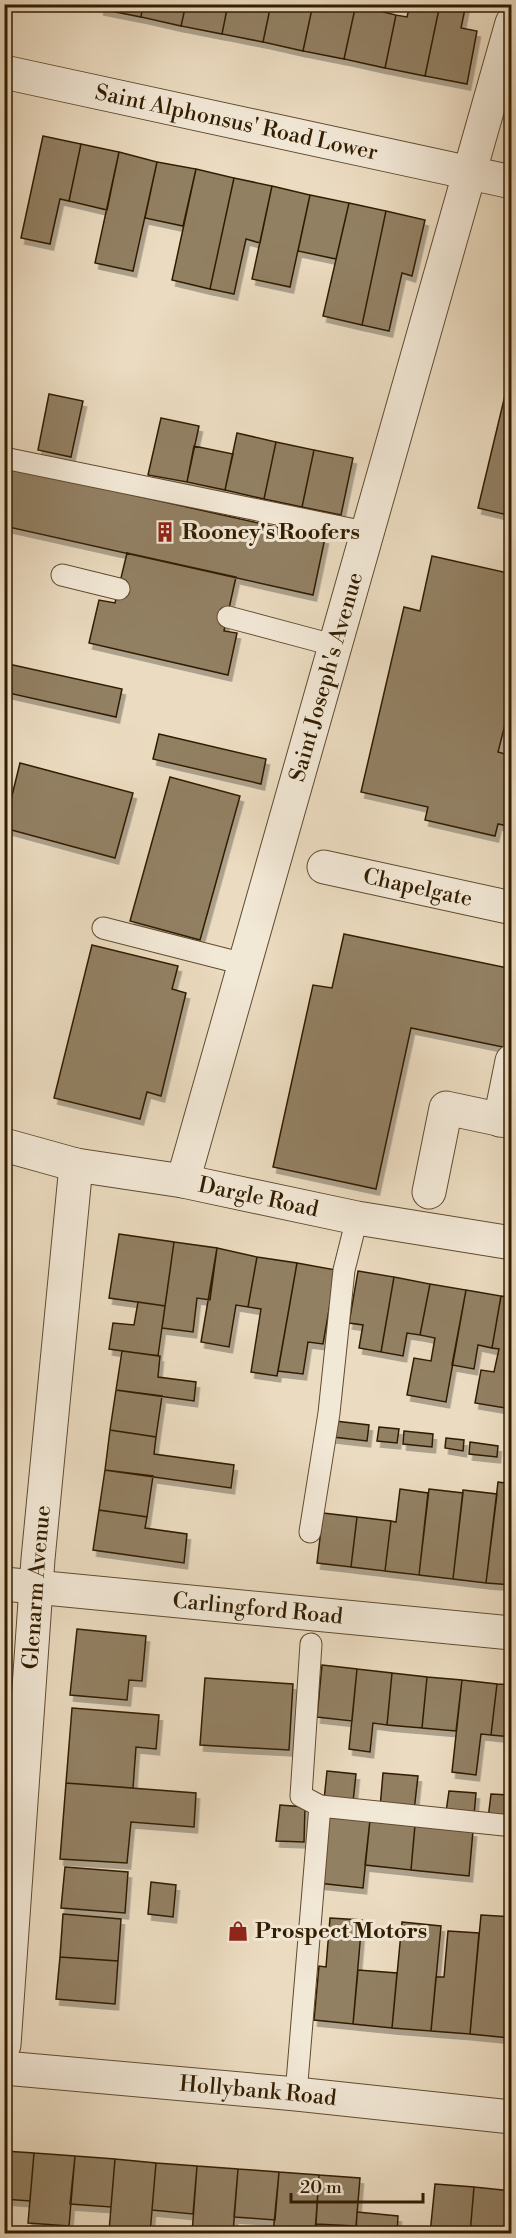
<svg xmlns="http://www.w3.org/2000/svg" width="516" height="2238" font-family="'Libre Bodoni',serif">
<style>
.building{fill:#928064;stroke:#321d00;stroke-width:1.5;filter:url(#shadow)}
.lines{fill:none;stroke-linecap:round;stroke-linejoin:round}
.service-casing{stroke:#604c30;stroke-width:23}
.minor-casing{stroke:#604c30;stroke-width:35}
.service{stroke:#f2e8d6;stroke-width:21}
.minor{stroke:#f2e8d6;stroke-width:33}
.labels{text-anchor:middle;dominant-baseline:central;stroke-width:6;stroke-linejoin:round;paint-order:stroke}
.street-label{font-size:22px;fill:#321d00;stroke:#f2e8d6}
.poi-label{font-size:22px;font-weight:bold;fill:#321d00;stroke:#f2e8d6;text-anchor:start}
</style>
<defs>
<filter id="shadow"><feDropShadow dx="3.5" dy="6" stdDeviation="0" flood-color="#0004"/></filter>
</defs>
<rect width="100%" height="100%" fill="#ebdbc0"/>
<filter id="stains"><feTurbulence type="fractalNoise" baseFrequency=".00333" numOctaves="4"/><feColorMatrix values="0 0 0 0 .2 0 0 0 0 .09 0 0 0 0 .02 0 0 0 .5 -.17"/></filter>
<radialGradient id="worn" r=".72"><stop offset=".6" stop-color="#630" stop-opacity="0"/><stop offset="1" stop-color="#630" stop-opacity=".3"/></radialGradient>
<!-- building -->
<path class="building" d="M101,4H143L141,17L100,9Z
M143,4H186L181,26L141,17Z
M186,4H228L222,34L181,26Z
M228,4H271L263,42L222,34Z
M271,4H313L303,51L263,42Z
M313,4H356L344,59L303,51Z
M356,4H380L379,11L396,15L385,68L344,59Z
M410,4H440L425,76L385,68L396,15L407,17Z
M440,4H466L461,28L477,31L467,84L425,76Z
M43,136L81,144L69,201L60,199L50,244L21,238Z
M81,144L119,152L107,210L69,201Z
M119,152L157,162L133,271L95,263Z
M157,162L196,169L183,226L145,218Z
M196,169L234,178L210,289L172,280Z
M234,178L272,186L260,243L246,239L234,294L210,289Z
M272,186L310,195L290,287L252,279Z
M310,195L349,203L336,259L298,251Z
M349,203L386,211L362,325L323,316Z
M386,211L425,220L412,276L402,273L389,331L362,325Z
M506,391L512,392V516L478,508Z
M49,394L83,401L71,457L38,450Z
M161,418L199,426L187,482L148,475Z
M237,433L276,442L264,499L225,490Z
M276,442L314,450L302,507L264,499Z
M194,446L233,454L225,490L187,482Z
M314,450L353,458L341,515L302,507Z
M4,466L325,538L313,595L4,526Z
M127,553L236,577L224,631L237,633L228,675L89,643L99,600L115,603Z
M432,556L512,574V697L498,752L512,756V827L498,824L495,836L425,820L428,807L361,792L404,607L420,611Z
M4,663L122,689L116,717L4,692Z
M159,734L266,759L261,784L153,759Z
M20,763L133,793L115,858L4,828Z
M170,777L240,796L200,940L130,921Z
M344,934L512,969V1049L411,1028L376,1189L273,1167L313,985L332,988Z
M92,945L178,966L172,989L186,993L161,1096L147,1092L140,1119L54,1098Z
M119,1234L174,1242L165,1306L109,1298Z
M174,1242L217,1248L210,1300L197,1298L193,1332L162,1328Z
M217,1248L257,1257L248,1307L236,1305L229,1347L201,1342Z
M257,1257L297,1263L277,1376L251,1372L261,1309L248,1307Z
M297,1263L336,1270L323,1344L308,1342L303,1374L278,1371Z
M358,1271L394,1277L381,1352L359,1348L363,1325L349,1323Z
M394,1277L430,1284L420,1335L407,1333L403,1356L381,1352Z
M430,1284L466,1290L446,1402L407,1395L414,1358L431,1361L435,1338L420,1335Z
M466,1290L501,1296L492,1348L478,1345L474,1369L452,1365Z
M501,1296L512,1298V1409L475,1403L481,1370L494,1372L499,1349L492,1348Z
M138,1302L165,1306L158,1356L109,1349L113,1323L134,1325Z
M122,1351L160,1356L158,1377L196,1382L194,1401L116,1390Z
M116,1390L162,1396L156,1437L110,1430Z
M335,1421L369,1425L367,1441L333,1437Z
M379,1427L399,1429L397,1443L377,1441Z
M110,1430L156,1437L154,1454L234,1465L231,1488L105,1470Z
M404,1431L433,1434L432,1447L403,1444Z
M446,1438L464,1440L463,1451L445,1448Z
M470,1442L498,1446L497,1457L469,1454Z
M105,1470L153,1476L147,1517L99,1510Z
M498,1482L512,1484V1585L486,1583Z
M400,1489L428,1493L419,1575L385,1571L391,1521L396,1522Z
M429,1489L463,1493L453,1579L419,1575Z
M463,1490L497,1494L486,1583L453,1579Z
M99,1510L147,1517L145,1528L187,1534L184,1563L93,1550Z
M323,1513L357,1517L351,1567L317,1563Z
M357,1517L391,1521L385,1571L351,1567Z
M77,1629L146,1636L142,1681L129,1680L127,1700L70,1695Z
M322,1665L357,1669L352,1721L317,1717Z
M357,1669L392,1673L387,1725L373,1723L370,1752L349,1749Z
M392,1673L427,1677L422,1728L387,1725Z
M427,1677L462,1680L456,1731L422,1728Z
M205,1678L293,1684L289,1750L200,1745Z
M462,1680L497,1684L491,1735L481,1734L476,1775L452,1772Z
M497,1684L512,1685V1737L491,1735Z
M72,1708L159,1715L156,1749L136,1747L133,1788L66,1783Z
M327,1771L356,1774L353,1802L324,1800Z
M383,1773L418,1776L414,1811L380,1808Z
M66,1783L196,1793L194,1827L131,1822L127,1863L60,1859Z
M449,1791L476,1793L474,1815L446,1812Z
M491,1794L510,1795L508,1820L488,1819Z
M280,1805L305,1807L304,1842L276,1841Z
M325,1815L370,1820L363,1888L318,1883Z
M370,1820L415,1825L411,1870L365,1865Z
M415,1825L473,1831L469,1876L411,1870Z
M65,1867L128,1872L125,1913L61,1908Z
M151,1882L176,1885L173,1917L148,1914Z
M63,1914L121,1919L118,1961L60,1957Z
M481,1915L512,1917L510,2038L470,2034Z
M330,1918L362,1920L353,2024L314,2020L319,1966L326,1967Z
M402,1922L441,1926L431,2031L392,2028Z
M448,1931L479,1933L470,2034L431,2031L436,1977H444Z
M60,1957L118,1961L115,2004L56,1999Z
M358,1970L397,1973L392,2028L353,2024Z
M4,2151L34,2153L30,2201L4,2199Z
M34,2153L75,2156L69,2226L28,2223Z
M75,2156L115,2159L111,2207L70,2204Z
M115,2159L156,2163L150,2234L109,2231Z
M156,2163L197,2166L193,2214L152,2210Z
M197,2166L238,2169L233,2234H192Z
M238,2169L279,2172L275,2220L234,2217Z
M279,2172L319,2175L315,2234H273Z
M319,2175L360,2178L356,2226L316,2224Z
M435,2184L474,2187L470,2234H430Z
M474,2187L512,2191L510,2234H470Z
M357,2212L398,2216L397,2234H356Z"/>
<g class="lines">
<!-- service casing -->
<g class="service-casing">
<path id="service" d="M4,458L365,532
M62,575L119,589
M228,617L333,645
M103,928L244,964
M310,1532L329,1413L344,1270L357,1218
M311,1644L301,1796L320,1806
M296,2094L320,1806L512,1826"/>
</g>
<!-- minor casing -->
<g class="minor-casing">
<g id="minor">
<path id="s1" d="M4,72L512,182"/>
<path id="s2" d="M324,867L512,908"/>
<path d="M500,1120L512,1061"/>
<path id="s3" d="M4,1145L76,1165L183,1181L357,1218L512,1243"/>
<path id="s4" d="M183,1181L512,23"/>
<path d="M429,1192L446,1108L512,1122"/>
<path id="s5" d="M4,1584L512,1633"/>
<path id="s6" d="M4,2045L38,1559L76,1165"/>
<path id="s7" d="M4,2068L296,2094L512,2117"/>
</g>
</g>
<!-- service -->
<use href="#service" class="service"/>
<!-- minor -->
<use href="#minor" class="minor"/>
</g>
<!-- icons -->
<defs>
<g id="building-bare" transform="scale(1.62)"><path d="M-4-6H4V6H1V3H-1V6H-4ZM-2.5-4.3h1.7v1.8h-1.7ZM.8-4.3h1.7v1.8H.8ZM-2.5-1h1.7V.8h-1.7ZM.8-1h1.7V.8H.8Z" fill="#8f2418" stroke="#f2e8d6" stroke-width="2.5" paint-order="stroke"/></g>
<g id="shop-bare" transform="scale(1.62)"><path d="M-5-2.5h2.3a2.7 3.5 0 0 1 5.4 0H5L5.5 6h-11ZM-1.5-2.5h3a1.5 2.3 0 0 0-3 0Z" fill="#8f2418" stroke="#f2e8d6" stroke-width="2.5" paint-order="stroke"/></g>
</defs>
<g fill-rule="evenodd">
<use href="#building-bare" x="165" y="532"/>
<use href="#shop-bare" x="238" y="1931"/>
</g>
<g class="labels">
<!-- street labels -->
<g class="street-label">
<text stroke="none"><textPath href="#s1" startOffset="238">Saint Alphonsus' Road Lower</textPath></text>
<text stroke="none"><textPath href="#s4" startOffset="524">Saint Joseph's Avenue</textPath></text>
<text stroke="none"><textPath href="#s2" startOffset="96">Chapelgate</textPath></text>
<text stroke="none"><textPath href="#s3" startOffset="260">Dargle Road</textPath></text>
<text stroke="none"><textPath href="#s6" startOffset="459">Glenarm Avenue</textPath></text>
<text stroke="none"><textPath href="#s5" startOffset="255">Carlingford Road</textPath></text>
<text stroke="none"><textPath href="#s7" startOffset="255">Hollybank Road</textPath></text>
</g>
<!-- poi labels -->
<g class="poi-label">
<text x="182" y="532">Rooney's Roofers</text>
<text x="255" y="1931">Prospect Motors</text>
</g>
</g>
<!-- margin -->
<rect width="516" height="2238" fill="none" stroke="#ebdbc0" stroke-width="24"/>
<rect x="6" y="6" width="504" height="2226" fill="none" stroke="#321d00" stroke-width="3"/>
<rect x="12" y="12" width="492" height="2214" fill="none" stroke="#321d00" stroke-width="1.5"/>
<!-- scale -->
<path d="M291 2193v9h132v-9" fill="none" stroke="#321d00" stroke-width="3"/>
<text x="300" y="2193" font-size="18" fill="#321d00" stroke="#f2e8d6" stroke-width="4.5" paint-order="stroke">20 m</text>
<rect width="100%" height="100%" filter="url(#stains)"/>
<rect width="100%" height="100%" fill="url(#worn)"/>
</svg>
